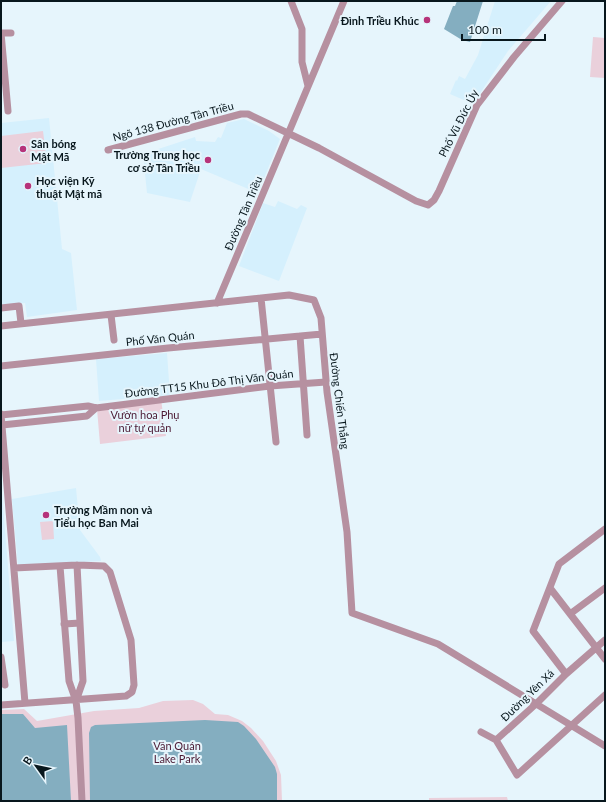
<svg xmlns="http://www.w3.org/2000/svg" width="606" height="802" font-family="Lato,sans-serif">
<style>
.built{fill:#d5f0fd}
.green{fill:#ead0db}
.water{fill:#84aec0}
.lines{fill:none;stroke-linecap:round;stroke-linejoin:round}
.minor{stroke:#b690a0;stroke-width:7}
.poi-dot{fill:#b6337a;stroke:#e6f5fc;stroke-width:1.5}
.labels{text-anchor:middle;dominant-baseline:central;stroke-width:4;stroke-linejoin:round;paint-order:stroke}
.poi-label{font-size:11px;font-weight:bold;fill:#08171d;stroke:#e6f5fc;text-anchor:start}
.street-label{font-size:11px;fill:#08171d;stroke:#e6f5fc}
.park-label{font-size:11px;fill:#4b1933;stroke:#e6f5fc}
</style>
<rect width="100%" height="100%" fill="#e6f5fc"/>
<!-- built -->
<path class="built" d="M495,1H551L508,51L473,104L450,94L456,80L457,81L459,76L465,79L478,55Z
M49,118L62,249L71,253L77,310L27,317L25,303L1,306V123Z
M244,119L269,131L280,139L258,193L201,169L190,202L147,193L143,154L195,137L196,141L215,142L218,137L221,138L227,123Z
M278,201L297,209L301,205L307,208L279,281L239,266L263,203L275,207Z
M167,353L170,395L99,401L96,359Z
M1,481L14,641L1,642Z
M76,488L80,530L100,557L101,561L18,566L12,499Z"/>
<!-- green -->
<path class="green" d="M593,37L605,38V78L590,77Z
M43,131L47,163L1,168V136Z
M161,399L166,436L100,444L97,409Z
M53,521L54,539L42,540L40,522Z
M193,700L203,704L215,714L228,715L242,721L251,728L263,741L276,761L281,775L282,801H1V710L24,709L37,721L94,711L139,708L163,701Z
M507,797L508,801H429V798Z"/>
<!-- water -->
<path class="water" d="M457,1H483L470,42L462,40L444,29L453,6H455Z
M1,714H23L35,728L67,725L71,801H1Z
M205,720L238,722L244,726L256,739L275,767L277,774V801H90L89,733L91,727L95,725Z"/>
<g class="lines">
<!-- minor -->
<path class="minor" d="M291,1L302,29V62L308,86
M1,33L8,111
M1,33H11
M108,150L241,114H248L319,148L416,201L428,205L434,200L439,191L477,105L514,57L562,1
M261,298L276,442
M217,303L344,1
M1,308L19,306L21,323
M111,315L114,340
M1,326L289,295L314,300L321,318L327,392L347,532L352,613L438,644L605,746
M300,336L307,435
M1,366L168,348L322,334
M1,414L25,703
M1,415L88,406L96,408L270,386L326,382
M2,425L87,416L96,408
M60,566L69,681L76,701L78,718L82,801
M550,588L605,659
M570,614L605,588
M64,624L80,623
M605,640L566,674L537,703L496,740L517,775L605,695
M1,657L5,685
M566,674L533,631L559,564L605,529
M76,701L83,681L77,565
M1,705L126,696L132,692L134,685L131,640L110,572L104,566L77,565L14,568
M481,732L496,740"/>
</g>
<!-- markers -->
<g class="poi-dot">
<circle cx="427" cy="20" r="4"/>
<circle cx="23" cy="149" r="4"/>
<circle cx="208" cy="160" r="4"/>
<circle cx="28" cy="186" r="4"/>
<circle cx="46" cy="515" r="4"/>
</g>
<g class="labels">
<!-- poi labels -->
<g class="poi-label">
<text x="419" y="20" text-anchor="end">Đình Triều Khúc</text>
<text x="31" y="143">Sân bóng<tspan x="31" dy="13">Mật Mã</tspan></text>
<text x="200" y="154" text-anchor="end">Trường Trung học<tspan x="200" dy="13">cơ sở Tân Triều</tspan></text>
<text x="36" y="180">Học viện Kỹ<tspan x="36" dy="13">thuật Mật mã</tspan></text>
<text x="54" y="509">Trường Mầm non và<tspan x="54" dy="13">Tiểu học Ban Mai</tspan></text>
</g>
<!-- street labels -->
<g class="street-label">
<text transform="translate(173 121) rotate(-15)">Ngõ 138 Đường Tân Triều</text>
<text transform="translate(458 123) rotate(-63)">Phố Vũ Đức Úy</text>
<text transform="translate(243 213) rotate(-67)">Đường Tân Triều</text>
<text transform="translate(160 338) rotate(-6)">Phố Văn Quán</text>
<text transform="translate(209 383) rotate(-7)">Đường TT15 Khu Đô Thị Văn Quán</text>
<text transform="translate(340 401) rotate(83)">Đường Chiến Thắng</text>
<text transform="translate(527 695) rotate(-44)">Đường Yên Xá</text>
</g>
<!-- park labels -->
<g class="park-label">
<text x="145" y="414">Vườn hoa Phụ<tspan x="145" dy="13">nữ tự quản</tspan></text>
<text x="177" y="745">Văn Quán<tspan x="177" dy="13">Lake Park</tspan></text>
</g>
</g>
<!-- border -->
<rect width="606" height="802" fill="none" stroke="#08171d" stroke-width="4"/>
<!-- north arrow -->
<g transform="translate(36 766) rotate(303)" stroke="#e6f5fc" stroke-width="3" paint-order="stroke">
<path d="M0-3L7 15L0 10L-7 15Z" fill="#08171d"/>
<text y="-6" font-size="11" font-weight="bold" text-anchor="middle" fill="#08171d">B</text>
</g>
<!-- scale -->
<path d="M462 34v6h83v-6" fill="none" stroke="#08171d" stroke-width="2"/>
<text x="468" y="34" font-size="12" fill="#08171d" stroke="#e6f5fc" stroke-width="3" paint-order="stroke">100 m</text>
</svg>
